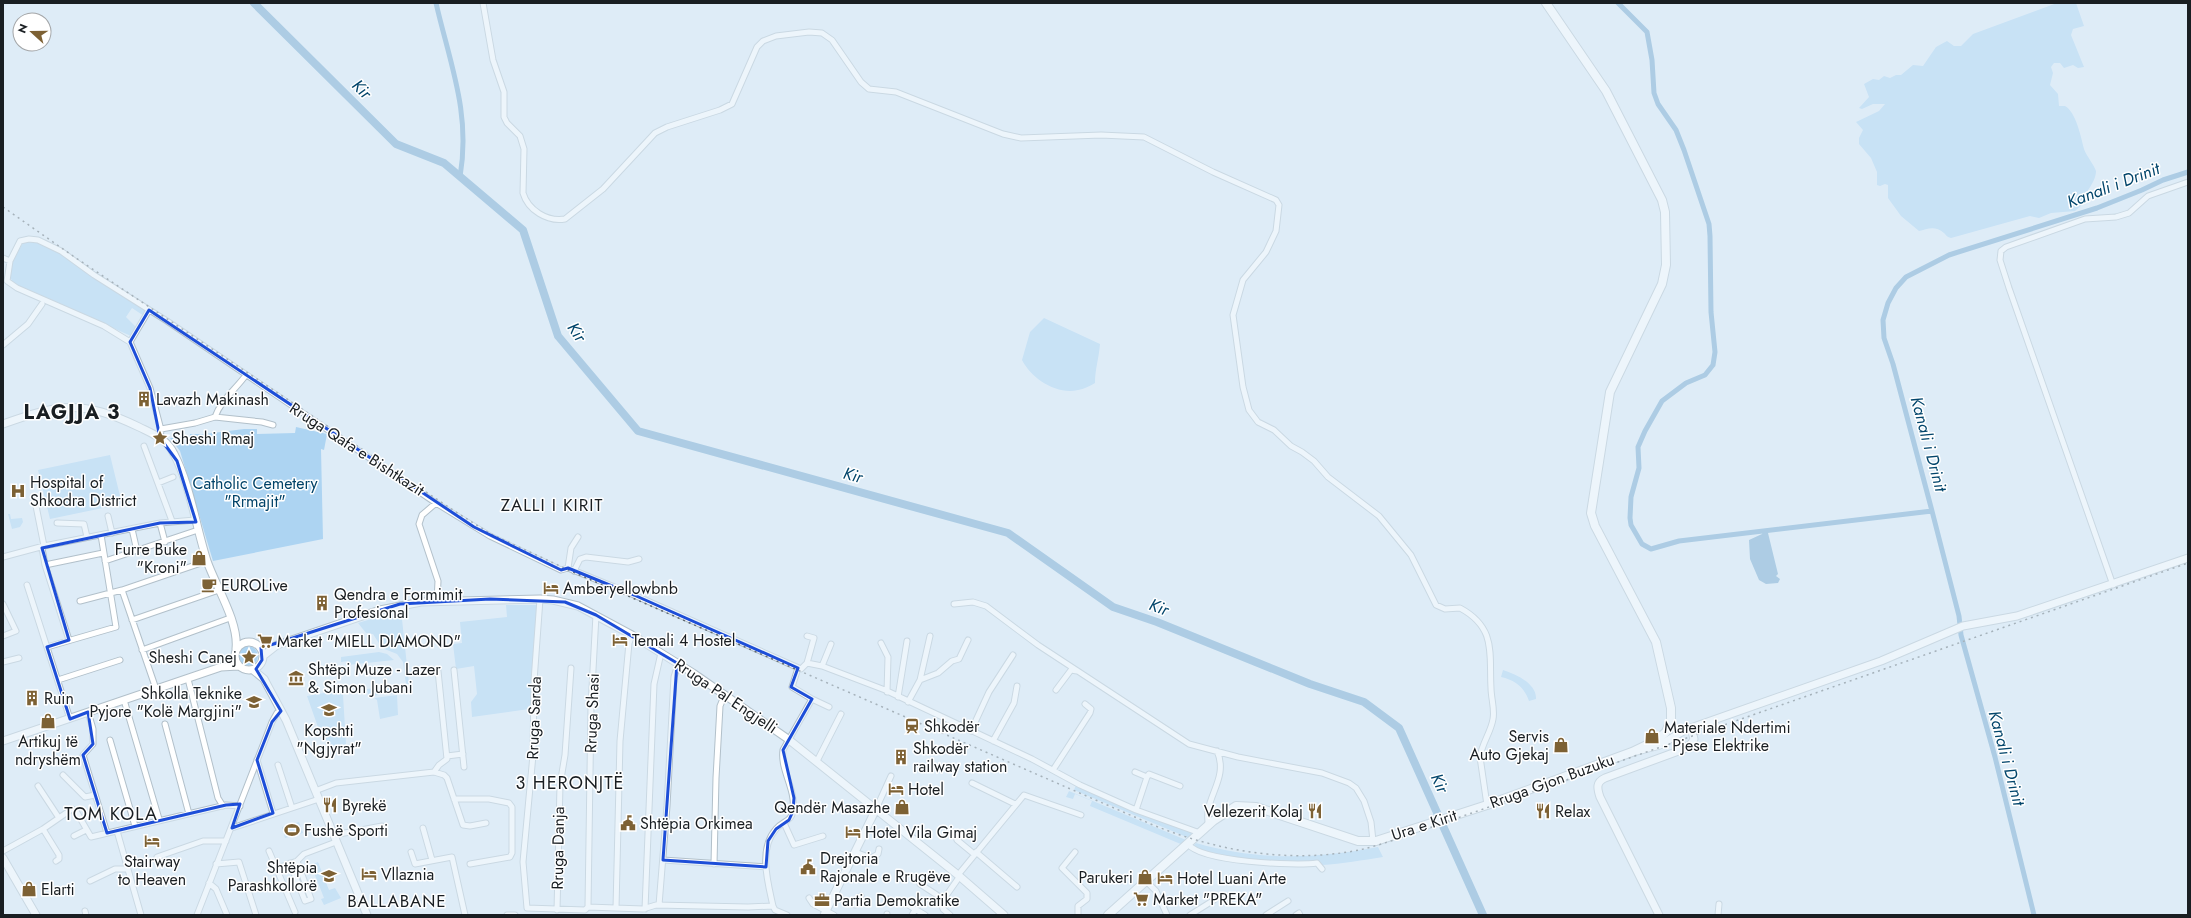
<svg xmlns="http://www.w3.org/2000/svg" width="2191" height="918" font-family="Jost,sans-serif">
<style>
.green{fill:#add4f2}
.water{fill:#71a5cc}
.lines{fill:none;stroke-linecap:round;stroke-linejoin:round}
.canal{stroke:#71a5cc;stroke-width:5}
.river{stroke:#71a5cc;stroke-width:8}
.street-casing{stroke:#b2c0ca;stroke-width:7}
.secondary-casing{stroke:#b2c0ca;stroke-width:9}
.primary-casing{stroke:#b2c0ca;stroke-width:10}
.street{stroke:#fff;stroke-width:5}
.secondary{stroke:#fff;stroke-width:7}
.primary{stroke:#fff;stroke-width:8}
.rail{stroke:#616a70;stroke-width:1.5;stroke-dasharray:2 4;stroke-linecap:butt}
.marked{fill:none;stroke:#1d4ed8;stroke-width:3;stroke-linejoin:round}
.labels{text-anchor:middle;dominant-baseline:central;stroke-width:3;stroke-linejoin:round;paint-order:stroke}
.poi-label{font-size:16px;fill:#191e22;stroke:#fff;text-anchor:start}
.street-label{font-size:16px;fill:#191e22;stroke:#fff}
.park-label{font-size:16px;fill:#004268;stroke:#fff}
.water-label{font-size:17px;font-style:italic;fill:#02456b;stroke:#fff}
.neighbourhood-label{font-size:17px;letter-spacing:1px;fill:#191e22;stroke:#fff}
.quarter-label{font-size:18px;letter-spacing:1px;fill:#191e22;stroke:#fff}
.district-label{font-size:20px;font-weight:bold;letter-spacing:1px;fill:#191e22;stroke:#fff}
</style>
<rect width="100%" height="100%" fill="#deecf7"/>
<!-- green -->
<path class="green" d="M2057,3H2076L2084,26L2073,29L2071,35L2084,67L2078,68L2073,65L2064,68L2060,63H2054L2051,67L2053,73L2050,85L2058,94L2059,106H2065C2076,112 2081,137 2084,149C2087,157 2093,163 2096,171C2096,184 2082,194 2082,205L2075,211L2051,213L2039,218L2030,216L1951,238C1947,237 1947,236 1944,233C1935,225 1927,229 1919,231L1901,216L1888,198V185L1885,184L1880,186L1877,185V172L1871,158L1859,144V138L1863,130L1856,122L1879,111L1885,104H1873L1862,109L1859,108L1869,97L1864,84L1873,79L1879,80L1884,76L1890,78L1896,75H1901L1913,65L1923,66L1936,47L1947,41L1954,46H1961L1973,34Z
M30,240L50,247L82,267L93,277L144,309L146,311L144,316L132,308L126,317L136,327L131,336L14,284C4,272 16,255 23,243Z
M1044,318L1100,344C1099,358 1095,369 1095,383C1090,386 1084,389 1078,390C1056,395 1031,378 1022,360L1030,332Z
M296,427L327,434L324,450L321,449L323,539L213,561L180,451L170,438L190,436V434H205L244,429H257V434L295,433Z
M110,455L122,504L50,519L38,470Z
M8,514H10L11,519L22,518L23,522L20,527L12,529Z
M506,605H536L538,612L532,700L529,709L472,717L471,702L477,694L474,666L456,669L453,644L462,643L460,622L507,617Z
M401,610L409,684H406L403,662L397,654L382,648L373,634L366,633L358,623Z
M238 656a10 10 0 1 1 20 0a10 10 0 1 1-20 0Z
M379,652L387,654L394,660L348,665V661L341,662V657Z
M1503,670C1516,674 1537,684 1536,699L1529,701C1524,687 1515,680 1501,677Z
M340,684L343,695L346,744L331,746L319,730L307,696L324,693Z
M396,685L397,693L371,696L369,699L367,689Z
M397,695L398,715L380,719L377,700L374,698Z
M1076,785L1144,815L1192,833L1189,838L1074,790Z
M1069,791L1186,840L1183,845L1090,806L1092,801L1075,794L1073,799L1066,797Z
M299,822L303,833L285,838L282,827Z
M1196,843C1259,861 1315,859 1378,847L1383,857C1363,860 1342,864 1322,865C1279,868 1233,859 1192,847Z
M318,862L329,890L335,888L341,898L324,905L321,899L324,898L311,865Z"/>
<!-- water -->
<path class="water" d="M1763,531L1768,533L1778,574L1776,576L1780,579L1778,583L1766,584L1759,580L1750,559L1749,540L1762,534Z"/>
<g class="lines">
<!-- canal -->
<path class="canal" d="M436,3C450,64 471,113 460,177
M1618,3L1647,32L1652,60L1654,93L1658,104L1676,130L1684,150L1709,224L1710,236L1711,312L1715,352L1713,365L1705,375L1686,383L1662,401L1645,431L1638,447L1639,468L1631,497L1630,518L1631,525L1642,544L1651,549L1679,541L1932,511
M2034,915L1995,757L1961,635L1959,616L1932,511L1893,364L1884,338L1883,320L1888,303L1896,288L1906,277L1949,255L2097,208L2142,190L2163,180L2188,172"/>
<!-- river -->
<path class="river" d="M254,3L396,144L444,163L523,230L558,336L638,431L1008,533L1113,607L1157,622L1310,684L1364,702L1399,728L1483,915"/>
<!-- street casing -->
<g class="street-casing">
<path id="street" d="M483,3L493,60L504,92V117L507,123L520,136L524,149L523,193C528,210 547,222 565,219L603,189L655,133L667,127L720,110L732,104L757,47L763,41L776,36L809,32L822,33L832,40L861,82L869,89L896,92L1003,134L1021,138L1101,135L1144,137L1213,172L1276,200L1279,205L1276,231L1266,252L1243,280L1233,315L1243,387L1249,410L1258,422L1274,430L1291,446L1302,452L1314,461L1328,477L1379,516L1411,555L1436,605L1445,609L1460,608C1497,628 1489,654 1491,688C1491,698 1495,709 1493,719C1491,732 1482,743 1480,757L1487,805
M3,258L10,261
M130,342L149,310
M3,345L28,324L42,304
M215,417L262,422L273,425
M161,429L195,423L215,417C221,400 235,390 246,375
M160,438L161,430L150,388L130,342L104,326L17,288L7,281L10,261L20,241L29,239L38,240L61,251L94,275L167,321L436,503L490,536L561,570L568,568L634,595L801,669L807,663L822,666L885,690L1032,759L1080,785L1136,810L1200,833
M144,446L172,521
M158,483L173,477
M35,501L44,546
M436,503L422,515L419,524L438,581L437,601
M108,516L112,533
M57,523L84,524L87,537
M160,523L165,542
M132,529L137,551
M42,548L45,565L69,640
M3,557L44,546L160,523L195,520
M105,561L198,530
M45,565L103,553
M568,568L571,548L578,537
M574,571L580,559L586,557L628,562L639,559
M27,585L70,719
M2113,585L2009,288L2000,260L2001,251L2006,247L2085,219L2116,217L2129,213L2148,196L2188,182
M122,590L156,689
M540,599L534,681L533,755L523,862L527,908L585,910L588,907L643,909L656,905L748,907L773,906
M80,601L122,590L207,561
M3,604L16,631L3,636
M954,604L973,602L986,606L1038,645L1189,744L1238,757L1322,773L1349,783L1356,788L1364,801L1371,822L1373,841
M132,620L219,590
M807,636L814,638L807,663
M881,643L888,657L887,692
M47,647L116,627L101,535
M142,650L230,618
M3,662L19,658
M822,666L831,644
M798,668L792,687L812,699
M454,670L464,767
M188,679L218,798L223,806
M58,680L120,660
M920,680L930,636
M1056,690L1071,670L1077,671
M898,697L907,641
M124,700L159,819
M908,702L920,680L938,673L952,661L959,659L968,640
M88,712L93,729V744L83,755L107,833
M165,724L189,814
M971,731L989,692L1013,655
M110,740L135,826
M993,741L1014,703L1017,686
M447,756L463,754
M257,760L273,813
M817,761L841,714
M278,765L292,808
M1053,770L1090,713L1091,709L1085,704
M434,772L439,765L447,759L438,671
M1135,772L1147,777L1149,774L1180,786
M63,775L85,797L95,795
M972,783L1015,804
M38,786L59,818
M315,791L336,783L434,772L444,775L447,778L463,825L470,826L486,823
M454,799H489L509,803L512,807V853L510,857L470,864
M876,809L891,776
M1136,810L1147,777
M784,823L794,845L823,836
M1209,826C1201,800 1230,780 1217,751
M232,828L319,799
M423,828L432,860
M43,829L59,855V859L56,861
M117,831L141,915
M334,835L382,826
M74,836L86,830
M957,840L974,854
M1188,844C1201,862 1295,866 1317,863L1322,869
M3,851L43,829L72,809L76,811L91,837L226,805L240,806
M269,851L295,912
M411,852L415,864L452,857L465,915
M855,852L871,858L878,854L879,849
M976,852L1017,887
M1075,852L1062,868L1087,893V899L1078,906V915
M157,857L203,841H226
M663,860L766,867
M290,863L305,901L311,899L297,861
M216,864L239,862L256,915
M714,864L716,778L720,706L725,694
M277,868L297,861L304,854L336,842
M958,875L1024,795L1081,815
M90,881L115,869H127
M1146,881L1156,891L1167,915
M209,883L216,889L227,915
M920,884L943,899
M833,896L855,905L861,896
M809,898L813,904L834,915
M905,903L925,915
M659,905L667,806L674,677L678,664
M588,907L591,706L596,615
M616,908L620,741L629,643L632,635
M645,909L654,684L661,653
M557,910L560,785L565,755L571,668
M85,911L86,915
M887,914V915
M197,915L272,722L277,713L281,711
M507,915H515
M787,915L775,910L773,906C768,883 758,849 776,829C782,821 792,822 793,810C796,789 780,770 783,750L812,699L829,707
M912,915L915,910
M950,915L943,909L941,903L960,876
M1190,915L1214,900
M1266,915L1288,901
M1296,915L1299,913L1300,915
M1718,915L1719,904"/>
</g>
<!-- secondary casing -->
<g class="secondary-casing">
<path id="secondary" d="M3,424C61,403 82,400 139,427C153,434 167,439 174,454C190,484 196,527 207,561C216,587 239,622 236,649
M235 656a14 14 0 1 1 28 0a14 14 0 1 1-28 0Z
M263,656L277,645L380,610L421,602L540,599L553,600L578,606L632,635L693,673L788,739L958,875L1004,915
M253,670L264,679L286,720L367,915
M3,741L221,667L238,666
M1637,751L1660,745L1685,730L1881,661L1963,626L2017,616L2188,558
M3,858L36,915
M824,915L876,809
M1659,915L1600,797C1597,788 1596,782 1605,778L1684,749L1691,744L1694,739L1691,728"/>
</g>
<!-- primary casing -->
<g class="primary-casing">
<path id="primary" d="M1108,915L1213,821L1236,806L1256,807L1358,841H1376L1487,805L1632,752L1657,740L1666,732L1671,720V708L1656,642L1595,526L1591,513L1610,392L1662,284L1666,265L1665,212L1662,200L1606,91L1546,3"/>
</g>
<!-- street -->
<use href="#street" class="street"/>
<!-- secondary -->
<use href="#secondary" class="secondary"/>
<!-- primary -->
<use href="#primary" class="primary"/>
<!-- rail -->
<path class="rail" d="M3,207L73,256L459,514L491,534L573,572L1153,825C1218,851 1289,864 1359,850C1373,847 1388,842 1403,837L2188,563"/>
</g>
<!-- marked area -->
<path d="M0 0H2191V918H0ZM149,310L474,527L561,570L568,568L634,595L798,668L791,687L812,699L783,750L794,798L793,811L789,820L776,829L768,841L766,867L663,860L677,663L596,615L565,602L490,599L400,604L261,648L262,660L256,669L281,711L272,722L257,760L273,813L232,828L240,804L226,805L107,833L83,755L93,744L88,712L70,719L47,647L69,640L42,548L160,523L196,522L177,461L160,438L150,388L130,342Z" fill="#deecf7" fill-opacity=".55" fill-rule="evenodd"/>
<path class="marked" d="M149,310L474,527L561,570L568,568L634,595L798,668L791,687L812,699L783,750L794,798L793,811L789,820L776,829L768,841L766,867L663,860L677,663L596,615L565,602L490,599L400,604L261,648L262,660L256,669L281,711L272,722L257,760L273,813L232,828L240,804L226,805L107,833L83,755L93,744L88,712L70,719L47,647L69,640L42,548L160,523L196,522L177,461L160,438L150,388L130,342Z"/>
<!-- icons -->
<defs>
<g id="building-bare" transform="scale(1.2)"><path d="M-4-6H4V6H1V3H-1V6H-4ZM-2.5-4.3h1.7v1.8h-1.7ZM.8-4.3h1.7v1.8H.8ZM-2.5-1h1.7V.8h-1.7ZM.8-1h1.7V.8H.8Z" fill="#7d6134" stroke="#fff" stroke-width="2.5" paint-order="stroke"/></g>
<g id="sight-bare" transform="scale(1.2)"><path d="M0-6L1.8-2.2L6-1.7L2.9 1.2L3.7 5.4L0 3.3L-3.7 5.4L-2.9 1.2L-6-1.7L-1.8-2.2Z" fill="#7d6134" stroke="#fff" stroke-width="2.5" paint-order="stroke"/></g>
<g id="hospital-bare" transform="scale(1.2)"><path d="M-5-5h3v3.5h4V-5h3V5h-3V1.5h-4V5h-3Z" fill="#7d6134" stroke="#fff" stroke-width="2.5" paint-order="stroke"/></g>
<g id="shop-bare" transform="scale(1.2)"><path d="M-5-2.5h2.3a2.7 3.5 0 0 1 5.4 0H5L5.5 6h-11ZM-1.5-2.5h3a1.5 2.3 0 0 0-3 0Z" fill="#7d6134" stroke="#fff" stroke-width="2.5" paint-order="stroke"/></g>
<g id="cafe-bare" transform="scale(1.2)"><path d="M-5.5-4.5H6V0H3Q3 3.5 0 3.5H-2.5Q-5.5 3.5-5.5 0ZM3-3.2v2h1.7v-2ZM-6 4.5H4V6H-6Z" fill="#7d6134" stroke="#fff" stroke-width="2.5" paint-order="stroke"/></g>
<g id="hotel-bare" transform="scale(1.2)"><path d="M-6-4.5h1.5V1H6V5H4.5V3h-9V5H-6ZM-4 0a1.8 1.8 0 1 1 3.6 0ZM.5 0V-2.5h3Q6-2.5 6 0Z" fill="#7d6134" stroke="#fff" stroke-width="2.5" paint-order="stroke"/></g>
<g id="supermarket-bare" transform="scale(1.2)"><path d="M-6-5.5h2.5l.6 2H6L4.5 2H-2.5L-4.4-4H-6ZM-1.5 3.2a1.3 1.3 0 1 0 .1 0ZM3 3.2a1.3 1.3 0 1 0 .1 0Z" fill="#7d6134" stroke="#fff" stroke-width="2.5" paint-order="stroke"/></g>
<g id="museum-bare" transform="scale(1.2)"><path d="M0-6L6-3V-2H-6V-3ZM-5-1h2V3h-2ZM-1-1h2V3h-2ZM3-1h2V3H3ZM-6 4H6V6H-6Z" fill="#7d6134" stroke="#fff" stroke-width="2.5" paint-order="stroke"/></g>
<g id="school-bare" transform="scale(1.2)"><path d="M0-5L7-2L0 1L-7-2ZM-4 1L0 2.5L4 1V4Q0 6-4 4Z" fill="#7d6134" stroke="#fff" stroke-width="2.5" paint-order="stroke"/></g>
<g id="station-bare" transform="scale(1.2)"><path d="M-3-6H3Q5-6 5-4V2Q5 4 3 4L4.5 6H3L1.5 4h-3L-3 6H-4.5L-3 4Q-5 4-5 2V-4Q-5-6-3-6ZM-3.5-4v3h7v-3ZM-3.5 1v1.5H-2V1ZM2 1v1.5H3.5V1Z" fill="#7d6134" stroke="#fff" stroke-width="2.5" paint-order="stroke"/></g>
<g id="restaurant-bare" transform="scale(1.2)"><path d="M-5-6h1v4h1v-4h1v4h1v-4h1v5L-1.5 .5V6h-2V.5L-5-1ZM5-6V6H3V1.5H1.5Q1.5-4 5-6Z" fill="#7d6134" stroke="#fff" stroke-width="2.5" paint-order="stroke"/></g>
<g id="civic-bare" transform="scale(1.2)"><path d="M-.6-6.5H3V-4.5H.6V-3L4-1V1h2V6H-6V1h2V-1L-.6-3ZM-1.2 2.5V6h2.4V2.5Z" fill="#7d6134" stroke="#fff" stroke-width="2.5" paint-order="stroke"/></g>
<g id="stadium-bare" transform="scale(1.2)"><path d="M0-5a6.5 5 0 1 0 0 10a6.5 5 0 1 0 0-10ZM-3.5-1.8h7v3.6h-7Z" fill="#7d6134" stroke="#fff" stroke-width="2.5" paint-order="stroke"/></g>
<g id="office-bare" transform="scale(1.2)"><path d="M-6-3h4V-5.5h4V-3h4V5H-6ZM-1-4.5V-3h2v-1.5ZM-6 0V1H6V0Z" fill="#7d6134" stroke="#fff" stroke-width="2.5" paint-order="stroke"/></g>
</defs>
<g fill-rule="evenodd">
<use href="#building-bare" x="144" y="399"/>
<use href="#sight-bare" x="160" y="438"/>
<use href="#hospital-bare" x="18" y="491"/>
<use href="#shop-bare" x="199" y="558"/>
<use href="#cafe-bare" x="209" y="585"/>
<use href="#hotel-bare" x="551" y="588"/>
<use href="#building-bare" x="322" y="603"/>
<use href="#hotel-bare" x="620" y="640"/>
<use href="#supermarket-bare" x="265" y="641"/>
<use href="#sight-bare" x="249" y="657"/>
<use href="#museum-bare" x="296" y="678"/>
<use href="#building-bare" x="32" y="698"/>
<use href="#school-bare" x="254" y="702"/>
<use href="#school-bare" x="329" y="710"/>
<use href="#shop-bare" x="48" y="721"/>
<use href="#station-bare" x="912" y="726"/>
<use href="#shop-bare" x="1652" y="736"/>
<use href="#shop-bare" x="1561" y="745"/>
<use href="#building-bare" x="901" y="757"/>
<use href="#hotel-bare" x="896" y="789"/>
<use href="#restaurant-bare" x="330" y="805"/>
<use href="#shop-bare" x="902" y="807"/>
<use href="#restaurant-bare" x="1315" y="811"/>
<use href="#restaurant-bare" x="1543" y="811"/>
<use href="#civic-bare" x="628" y="823"/>
<use href="#stadium-bare" x="292" y="830"/>
<use href="#hotel-bare" x="853" y="832"/>
<use href="#hotel-bare" x="152" y="841"/>
<use href="#civic-bare" x="808" y="867"/>
<use href="#hotel-bare" x="369" y="874"/>
<use href="#school-bare" x="329" y="876"/>
<use href="#shop-bare" x="1145" y="877"/>
<use href="#hotel-bare" x="1165" y="878"/>
<use href="#shop-bare" x="29" y="889"/>
<use href="#supermarket-bare" x="1141" y="899"/>
<use href="#office-bare" x="822" y="900"/>
</g>
<g class="labels">
<!-- poi labels -->
<g class="poi-label">
<text x="156" y="399">Lavazh Makinash</text>
<text x="172" y="438">Sheshi Rmaj</text>
<text x="30" y="482">Hospital of<tspan x="30" dy="18">Shkodra District</tspan></text>
<text x="187" y="549" text-anchor="end">Furre Buke<tspan x="187" dy="18">"Kroni"</tspan></text>
<text x="221" y="585">EUROLive</text>
<text x="563" y="588">Amberyellowbnb</text>
<text x="334" y="594">Qendra e Formimit<tspan x="334" dy="18">Profesional</tspan></text>
<text x="632" y="640">Temali 4 Hostel</text>
<text x="277" y="641">Market "MIELL DIAMOND"</text>
<text x="237" y="657" text-anchor="end">Sheshi Canej</text>
<text x="308" y="669">Shtëpi Muze - Lazer<tspan x="308" dy="18">&amp; Simon Jubani</tspan></text>
<text x="242" y="693" text-anchor="end">Shkolla Teknike<tspan x="242" dy="18">Pyjore "Kolë Margjini"</tspan></text>
<text x="44" y="698">Ruin</text>
<text x="924" y="726">Shkodër</text>
<text x="1664" y="727">Materiale Ndertimi<tspan x="1664" dy="18">- Pjese Elektrike</tspan></text>
<text x="329" y="730" text-anchor="middle">Kopshti<tspan x="329" dy="18">"Ngjyrat"</tspan></text>
<text x="1549" y="736" text-anchor="end">Servis<tspan x="1549" dy="18">Auto Gjekaj</tspan></text>
<text x="48" y="741" text-anchor="middle">Artikuj të<tspan x="48" dy="18">ndryshëm</tspan></text>
<text x="913" y="748">Shkodër<tspan x="913" dy="18">railway station</tspan></text>
<text x="908" y="789">Hotel</text>
<text x="342" y="805">Byrekë</text>
<text x="890" y="807" text-anchor="end">Qendër Masazhe</text>
<text x="1303" y="811" text-anchor="end">Vellezerit Kolaj</text>
<text x="1555" y="811">Relax</text>
<text x="640" y="823">Shtëpia Orkimea</text>
<text x="304" y="830">Fushë Sporti</text>
<text x="865" y="832">Hotel Vila Gimaj</text>
<text x="820" y="858">Drejtoria<tspan x="820" dy="18">Rajonale e Rrugëve</tspan></text>
<text x="152" y="861" text-anchor="middle">Stairway<tspan x="152" dy="18">to Heaven</tspan></text>
<text x="317" y="867" text-anchor="end">Shtëpia<tspan x="317" dy="18">Parashkollorë</tspan></text>
<text x="381" y="874">Vllaznia</text>
<text x="1133" y="877" text-anchor="end">Parukeri</text>
<text x="1177" y="878">Hotel Luani Arte</text>
<text x="41" y="889">Elarti</text>
<text x="1153" y="899">Market "PREKA"</text>
<text x="834" y="900">Partia Demokratike</text>
</g>
<!-- street labels -->
<g class="street-label">
<text transform="translate(357 449) rotate(33)">Rruga Qafa e Bishtkazit</text>
<text transform="translate(726 696) rotate(34)">Rruga Pal Engjelli</text>
<text transform="translate(592 713) rotate(-88)">Rruga Shasi</text>
<text transform="translate(534 718) rotate(-88)">Rruga Sarda</text>
<text transform="translate(1552 781) rotate(-20)">Rruga Gjon Buzuku</text>
<text transform="translate(1424 825) rotate(-18)">Ura e Kirit</text>
<text transform="translate(558 848) rotate(-89)">Rruga Danja</text>
</g>
<!-- park labels -->
<g class="park-label">
<text x="255" y="483">Catholic Cemetery<tspan x="255" dy="18">"Rrmajit"</tspan></text>
</g>
<!-- water labels -->
<g class="water-label">
<text transform="translate(362 89) rotate(45)">Kir</text>
<text transform="translate(2113 185) rotate(-21)">Kanali i Drinit</text>
<text transform="translate(577 332) rotate(57)">Kir</text>
<text transform="translate(1929 444) rotate(75)">Kanali i Drinit</text>
<text transform="translate(853 475) rotate(15)">Kir</text>
<text transform="translate(1159 607) rotate(20)">Kir</text>
<text transform="translate(2007 758) rotate(75)">Kanali i Drinit</text>
<text transform="translate(1440 783) rotate(66)">Kir</text>
</g>
<!-- neighbourhood labels -->
<g class="neighbourhood-label">
<text x="552" y="505">ZALLI I KIRIT</text>
<text x="397" y="901">BALLABANE</text>
</g>
<!-- quarter labels -->
<g class="quarter-label">
<text x="570" y="783">3 HERONJTË</text>
<text x="111" y="814">TOM KOLA</text>
</g>
<!-- district labels -->
<g class="district-label">
<text x="72" y="412">LAGJJA 3</text>
</g>
</g>
<!-- border -->
<rect width="2191" height="918" fill="none" stroke="#191e22" stroke-width="8"/>
<!-- north arrow -->
<g transform="translate(32 32) rotate(291)"><circle r="19" fill="#ffffff" stroke="#a3a5a7"/>
<path d="M0-3L7 15L0 10L-7 15Z" fill="#7d6134"/>
<text y="-6" font-size="11" font-weight="bold" text-anchor="middle" fill="#191e22">N</text>
</g>
</svg>
